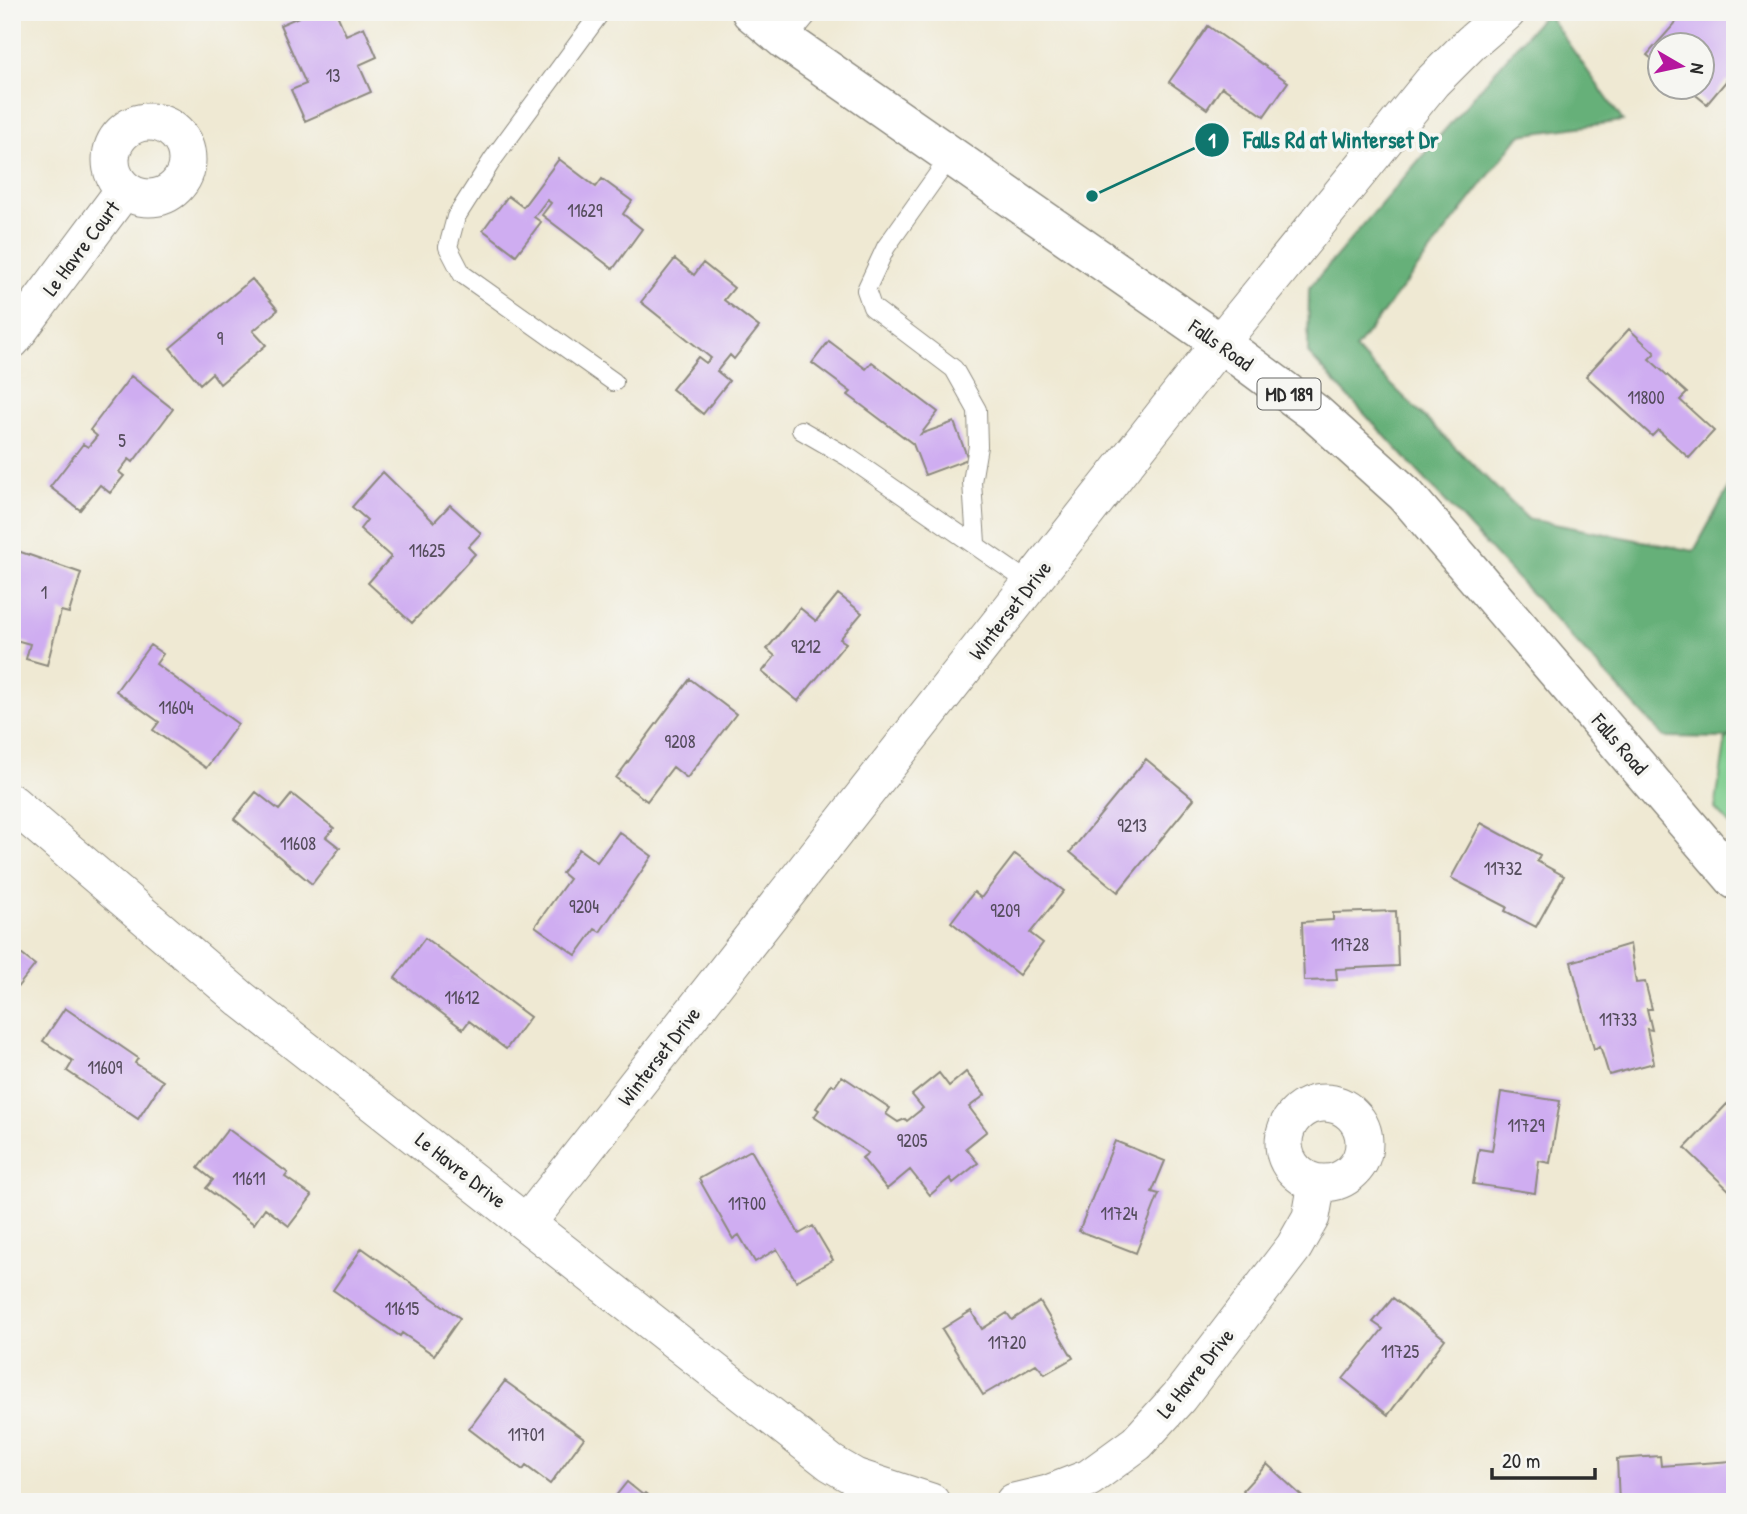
<svg xmlns="http://www.w3.org/2000/svg" width="1747" height="1514" font-family="'Patrick Hand',sans-serif">
<style>
.green{fill:#7ecd8e;stroke:#547c5c;stroke-width:2}
.forest{fill:#66b079;stroke:#486e52;stroke-width:2}
.building{fill:#cfadf1}
.lines{fill:none;stroke-linecap:round;stroke-linejoin:round}
.lane-casing{stroke:#8d8a7f;stroke-width:20}
.street-casing{stroke:#8d8a7f;stroke-width:39}
.primary-casing{stroke:#8d8a7f;stroke-width:41}
.lane{stroke:#fff;stroke-width:18}
.street{stroke:#fff;stroke-width:37}
.primary{stroke:#fff;stroke-width:38}
.labels{text-anchor:middle;dominant-baseline:central;stroke-width:7;stroke-linejoin:round;paint-order:stroke}
.number-label{font-size:18px;fill:#544c5c}
.shield{fill:#f6f6f2;stroke:#686867;stroke-width:2}
.shield-label{font-size:19px;font-weight:bold;fill:#2b2b2b}
.street-label{font-size:21px;fill:#2b2b2b;stroke:#f6f6f2}
.leader{fill:none;stroke:#0f766e;stroke-width:2.5}
.callout-dot{fill:#0f766e;stroke:#f6f6f2;stroke-width:2.5}
.mark-label{font-size:21px;text-anchor:middle;font-weight:bold;fill:#fff}
.callout-label{font-size:23px;text-anchor:middle;font-weight:bold;fill:#0f766e;stroke:#f6f6f2;stroke-width:7;stroke-linejoin:round;paint-order:stroke}
</style>
<rect width="100%" height="100%" fill="#f6f6f2"/>
<filter id="ink" filterUnits="userSpaceOnUse"><feTurbulence type="fractalNoise" baseFrequency=".0143" numOctaves="2"/><feDisplacementMap in="SourceGraphic" scale="14" xChannelSelector="R" yChannelSelector="G"/><feConvolveMatrix kernelMatrix="1 2 1 2 8 2 1 2 1" color-interpolation-filters="sRGB"/></filter>
<filter id="wash" filterUnits="userSpaceOnUse"><feTurbulence type="fractalNoise" baseFrequency=".00686" numOctaves="4" result="noise"/><feDisplacementMap in="SourceGraphic" scale="28" xChannelSelector="R" yChannelSelector="G"/><feGaussianBlur stdDeviation="1.57" result="paint"/><feColorMatrix in="noise" values="0 0 0 0 0 0 0 0 0 0 0 0 0 0 0 0 0 1.4 0 .05"/><feComposite in="paint" operator="in"/></filter>
<g filter="url(#wash)">
<rect width="100%" height="100%" fill="#efe9d3"/>
<!-- green -->
<path class="green" d="M1735,734V830L1715,809L1726,738Z"/>
<!-- forest -->
<path class="forest" d="M1546,12L1623,121L1520,135L1355,349L1528,519L1694,551L1735,476V734L1726,738L1664,737L1308,353L1309,288Z"/>
<g id="blocks">
<!-- building -->
<path class="building" d="M310,12H336L346,35L364,27L377,57L359,65L371,92L305,121L291,90L306,84L280,25Z
M1685,12H1735V86L1727,80L1707,104L1687,88H1702V46H1660V65L1647,55Z
M1208,26L1288,82L1264,116L1222,87L1207,109L1169,82Z
M12,67L19,70L13,88H12Z
M559,159L596,187L602,179L632,201L623,214L642,229L613,269L542,215L551,203L547,200L534,217L541,222L516,255L483,230L508,196L523,207Z
M675,259L694,275L703,263L734,288L724,300L759,327L734,359L730,355L717,371L729,381L703,414L672,389L698,357L706,363L711,358L641,302Z
M252,279L278,310L253,331L266,345L220,384L212,373L200,384L170,348Z
M1629,329L1655,353L1649,359L1687,393L1680,400L1714,431L1689,458L1658,430L1652,436L1586,376Z
M829,341L866,369L872,362L938,412L921,434L954,422L968,459L925,475L913,444L848,395L851,392L812,363Z
M131,376L173,409L133,462L129,459L119,472L124,476L110,493L100,485L80,510L50,487L83,444L88,447L97,436L90,430Z
M383,472L434,522L450,505L481,533L468,547L475,554L412,623L368,583L391,557L360,529L367,520L352,507Z
M12,549L81,573L69,613L61,611L47,665L26,659L30,644L12,639Z
M838,594L862,613L840,639L846,643L798,701L762,672L775,656L767,649L800,608L816,621Z
M150,645L163,654L156,664L238,724L206,768L153,730L159,722L116,691Z
M690,679L736,714L687,778L673,767L647,801L616,778Z
M1146,759L1194,799L1118,892L1070,852Z
M256,792L279,810L292,794L334,828L326,837L340,848L312,884L234,819Z
M1481,823L1540,855L1537,861L1564,876L1536,927L1505,911L1507,907L1451,878Z
M619,832L652,856L600,932L595,929L576,955L535,926L569,879L562,873L579,849L597,862Z
M1015,854L1064,891L1030,933L1043,943L1019,975L951,922L974,892L981,898Z
M1396,911L1398,966L1336,969L1337,980L1304,981L1302,922L1333,920V913Z
M425,938L530,1017L506,1049L469,1021L463,1029L395,978Z
M1630,944L1636,983L1645,982L1652,1009H1647L1652,1030L1647,1029L1654,1063L1609,1075L1600,1046L1594,1049L1571,962Z
M12,947L35,965L12,994Z
M65,1008L138,1058L135,1063L163,1081L138,1119L67,1071L73,1061L43,1041Z
M966,1072L985,1095L969,1107L987,1131L966,1148L978,1163L953,1183L950,1178L930,1195L910,1170L887,1189L862,1158L868,1153L814,1117L819,1110L816,1108L832,1084L835,1086L842,1076L890,1108L886,1114L898,1122L905,1119L907,1121L923,1108L912,1095L939,1073L949,1086Z
M1501,1092L1560,1101L1550,1163L1539,1161L1535,1193L1473,1184L1479,1149L1492,1151Z
M1727,1104L1735,1111V1196L1685,1148Z
M228,1129L288,1173L285,1177L312,1196L289,1226L265,1208L254,1224L206,1188L213,1180L198,1168Z
M1115,1141L1165,1161L1152,1192L1159,1194L1136,1253L1079,1231Z
M751,1150L799,1234L813,1226L833,1260L796,1281L777,1249L755,1262L739,1235L733,1239L699,1179Z
M362,1248L460,1318L434,1355L402,1333L400,1336L333,1290Z
M1393,1298L1445,1339L1388,1415L1343,1379L1383,1329L1373,1322Z
M1040,1302L1073,1358L1045,1374L1036,1364L983,1395L942,1329L971,1311L982,1329L1007,1313L1012,1320Z
M505,1381L584,1438L550,1484L526,1466L523,1470L469,1429Z
M1660,1456L1661,1466L1732,1461L1734,1502H1619L1617,1459Z
M1267,1464L1308,1502H1239L1246,1494L1243,1490Z
M627,1482L643,1495L645,1493L656,1502H611Z"/>
</g>
</g>
<g filter="url(#ink)">
<use href="#blocks" fill-opacity="0" stroke="#8d8a7f" stroke-width="2"/>
<g class="lines">
<!-- lane casing -->
<g class="lane-casing">
<path id="lane" d="M601,12L493,159L456,217L448,247L462,274L614,382
M786,41L810,12
M950,157L886,247L866,290L872,307L954,369L977,410L978,446L972,482L976,543
M801,430L848,457L1031,584"/>
</g>
<!-- street casing -->
<g class="street-casing">
<path id="street" d="M111 160a38 38 0 1 1 76 0a38 38 0 1 1-76 0Z
M12,340L124,190
M12,803L241,999L831,1463L855,1477L931,1502
M1284 1143a40 40 0 1 1 80 0a40 40 0 1 1-80 0Z
M528,1222L1220,343L1432,82L1471,43L1507,12
M1014,1502L1048,1494L1089,1478L1137,1443L1179,1397L1294,1247L1311,1217L1317,1183"/>
</g>
<!-- primary casing -->
<g class="primary-casing">
<path id="primary" d="M751,12L786,41L1220,343L1315,413L1405,494L1735,880"/>
</g>
<!-- lane -->
<use href="#lane" class="lane"/>
<!-- street -->
<use href="#street" class="street"/>
<!-- primary -->
<use href="#primary" class="primary"/>
</g>
</g>
<g class="labels">
<!-- number labels -->
<g class="number-label">
<text x="333" y="75">13</text>
<text x="585" y="210">11629</text>
<text x="220" y="338">9</text>
<text x="1646" y="397">11800</text>
<text x="122" y="440">5</text>
<text x="427" y="550">11625</text>
<text x="44" y="592">1</text>
<text x="806" y="646">9212</text>
<text x="176" y="707">11604</text>
<text x="680" y="741">9208</text>
<text x="1132" y="825">9213</text>
<text x="298" y="843">11608</text>
<text x="1503" y="868">11732</text>
<text x="584" y="906">9204</text>
<text x="1005" y="910">9209</text>
<text x="1350" y="944">11728</text>
<text x="462" y="997">11612</text>
<text x="1618" y="1019">11733</text>
<text x="105" y="1067">11609</text>
<text x="1526" y="1125">11729</text>
<text x="912" y="1140">9205</text>
<text x="249" y="1178">11611</text>
<text x="747" y="1203">11700</text>
<text x="1119" y="1213">11724</text>
<text x="402" y="1308">11615</text>
<text x="1007" y="1342">11720</text>
<text x="1400" y="1351">11725</text>
<text x="526" y="1434">11701</text>
</g>
<!-- shield labels -->
<rect class="shield" x="1257.5" y="378.5" width="63" height="31" rx="5"/>
<g class="shield-label">
<text x="1289" y="394">MD 189</text>
</g>
<!-- street labels -->
<g class="street-label">
<text transform="translate(81 248) rotate(-53)">Le Havre Court</text>
<text transform="translate(1221 345) rotate(35)">Falls Road</text>
<text transform="translate(1010 610) rotate(-52)">Winterset Drive</text>
<text transform="translate(1620 744) rotate(49)">Falls Road</text>
<text transform="translate(659 1056) rotate(-52)">Winterset Drive</text>
<text transform="translate(461 1170) rotate(38)">Le Havre Drive</text>
<text transform="translate(1195 1373) rotate(-51)">Le Havre Drive</text>
</g>
</g>
<!-- callouts -->
<path class="leader" d="M1092 196L1212 140"/>
<g class="callout-dot">
<circle cx="1092" cy="196" r="7"/>
<circle cx="1212" cy="140" r="18"/>
</g>
<g class="mark-label">
<text x="1212" y="148">1</text>
</g>
<g class="callout-label">
<text x="1341" y="148">Falls Rd at Winterset Dr</text>
</g>
<!-- margin -->
<rect width="1747" height="1514" fill="none" stroke="#f6f6f2" stroke-width="42"/>
<!-- north arrow -->
<g transform="translate(1681 66) rotate(99)"><circle r="33" fill="#f6f6f2" stroke="#a5a5a2" stroke-width="2"/>
<path d="M0-5L12 26L0 18L-12 26Z" fill="#b5179e"/>
<text y="-10" font-size="19" font-weight="bold" text-anchor="middle" fill="#2b2b2b">N</text>
</g>
<!-- scale -->
<path d="M1492 1468v10h103v-10" fill="none" stroke="#2b2b2b" stroke-width="3.5"/>
<text x="1502" y="1468" font-size="21" fill="#2b2b2b" stroke="#f6f6f2" stroke-width="5" paint-order="stroke">20 m</text>
</svg>
